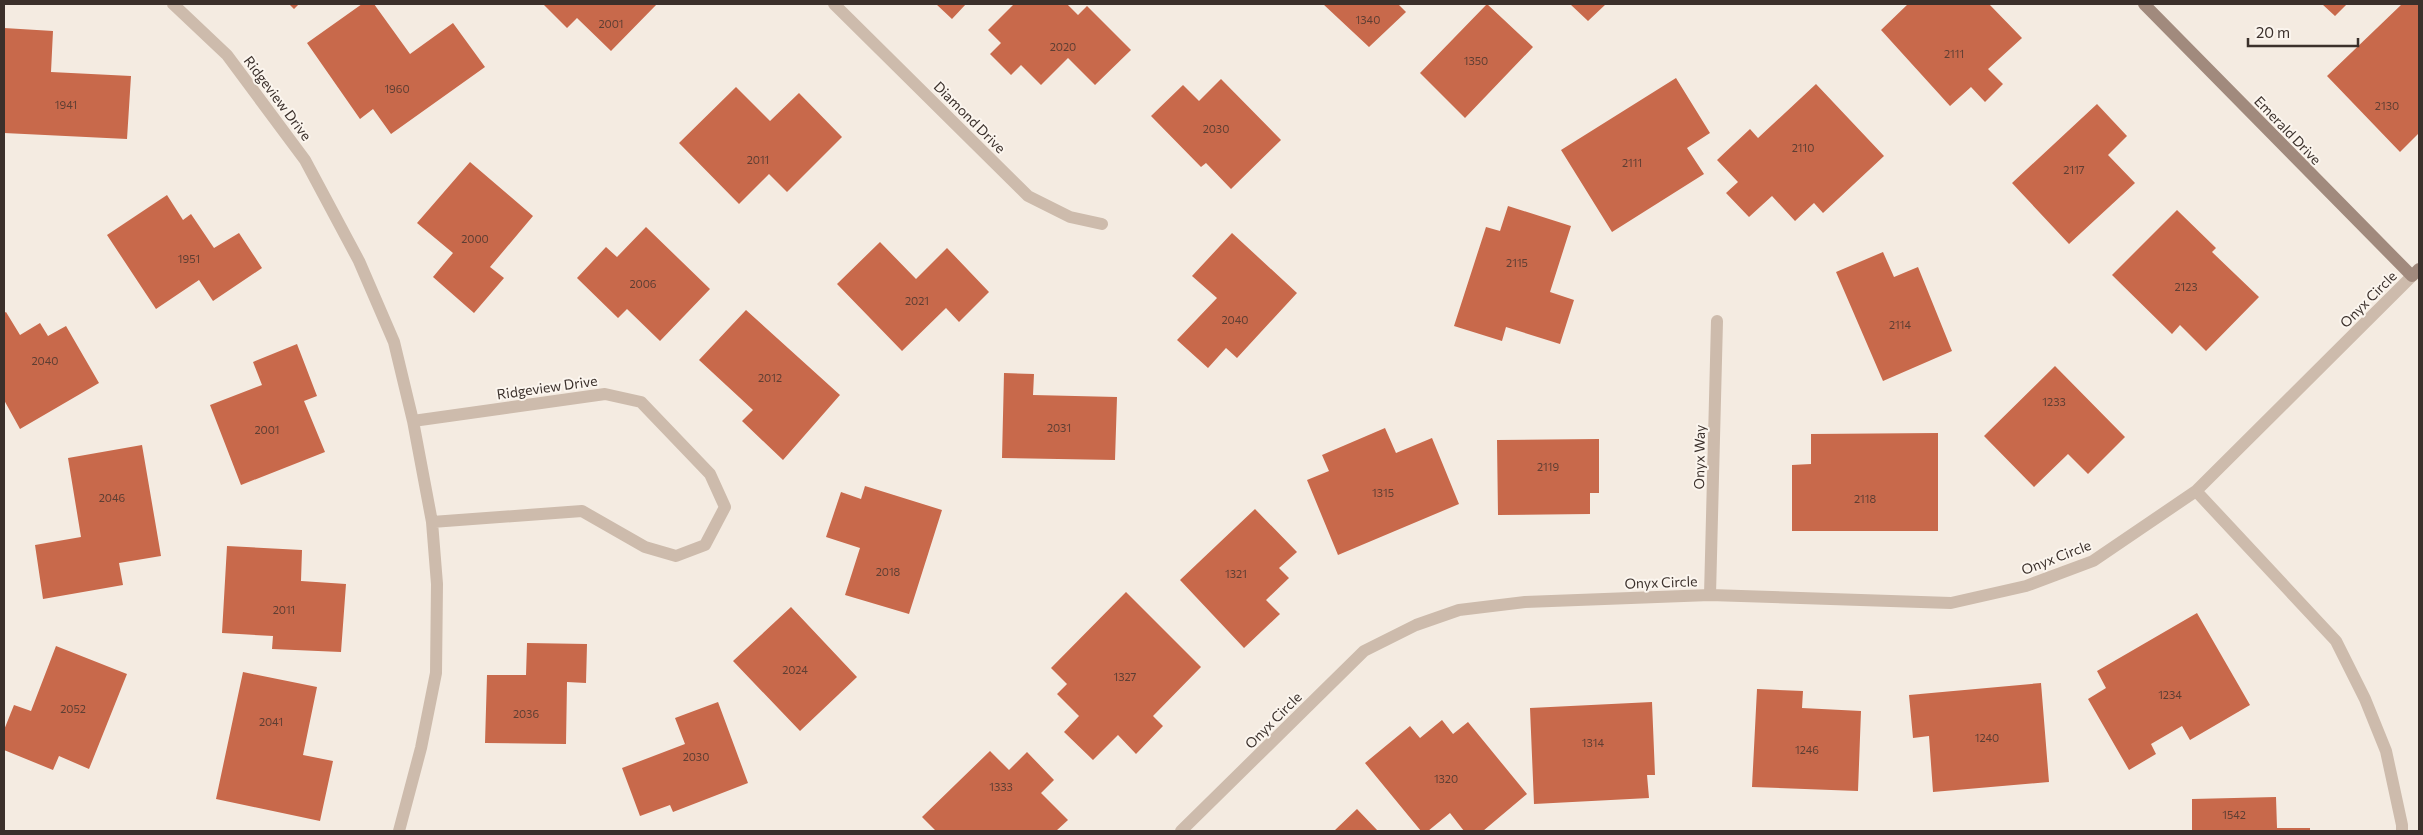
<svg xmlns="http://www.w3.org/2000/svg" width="2423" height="835" font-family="Commissioner,sans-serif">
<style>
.building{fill:#c8694b}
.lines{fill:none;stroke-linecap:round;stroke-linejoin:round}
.street{stroke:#cdbbac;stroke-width:12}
.secondary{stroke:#a18a7d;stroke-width:12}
.labels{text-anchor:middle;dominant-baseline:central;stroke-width:4;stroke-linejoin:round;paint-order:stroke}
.number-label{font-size:11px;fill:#5e3e33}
.street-label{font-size:14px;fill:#3b302b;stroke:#fbf5ee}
</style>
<rect width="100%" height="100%" fill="#f4ebe1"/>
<!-- building -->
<path class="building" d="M289,4H299L294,9Z
M362,4H374L410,54L453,23L485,67L391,134L373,109L360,119L307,43Z
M543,4H657L611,51L577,18L567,28Z
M936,4H966L952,19Z
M1014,4H1067L1078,15L1087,6L1131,50L1095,85L1068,58L1041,85L1021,65L1011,75L990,54L1001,43L988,30Z
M1323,4H1398L1406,12L1369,47Z
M1487,4L1533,47L1465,118L1420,73Z
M1570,4H1606L1588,21Z
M1908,4H1989L2022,38L1988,69L2003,84L1985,102L1971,87L1950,106L1881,30Z
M2322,4H2347L2335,16Z
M2402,4H2419V133L2400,152L2327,76Z
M4,28L53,31L51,72L131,76L127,139L4,133Z
M1676,78L1710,133L1687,148L1704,174L1612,232L1561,150Z
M1221,79L1281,140L1231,189L1206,163L1201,167L1151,116L1183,85L1199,101Z
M1816,84L1884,156L1823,213L1814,203L1795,221L1772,196L1749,217L1726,193L1738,182L1717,160L1750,129L1758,138Z
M736,87L770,121L799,93L842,137L787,192L769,174L739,204L679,143Z
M2097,104L2127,136L2108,155L2135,183L2069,244L2012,183Z
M470,162L533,216L490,267L504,278L474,313L433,277L453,253L417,223Z
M167,195L183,220L191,214L214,248L239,233L262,268L213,301L199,280L156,309L107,235Z
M1508,206L1571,226L1550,292L1574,300L1560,344L1506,327L1502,341L1454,326L1486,227L1500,231Z
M2177,210L2216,248L2212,252L2259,297L2206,351L2180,325L2172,334L2112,275Z
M646,227L710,289L660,341L627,309L618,318L577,278L606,247L617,257Z
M1232,233L1297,293L1237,358L1226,348L1208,368L1177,340L1217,298L1192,276Z
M880,242L916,279L947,248L989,292L959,322L946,308L902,351L837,284Z
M1883,252L1894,277L1918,267L1952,351L1883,381L1836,272Z
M746,310L840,395L783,460L742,421L753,410L699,360Z
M6,312L20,335L40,323L48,336L66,326L99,383L20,429L4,400V313Z
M297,344L317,396L304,401L325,452L241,485L210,405L262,385L253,362Z
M2055,366L2125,437L2088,474L2068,454L2034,487L1984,436Z
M1004,373L1034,374L1033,395L1117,397L1115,460L1002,458Z
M1385,428L1396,453L1432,438L1459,504L1338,555L1307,480L1329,471L1322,455Z
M1938,433V531H1792V465L1811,464V434Z
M1599,439V493H1590V514L1498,515L1497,440Z
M142,445L161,556L119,563L123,585L43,599L35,545L81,537L68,458Z
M865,486L942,510L909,614L845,595L860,548L826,537L841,492L861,499Z
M1255,509L1297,552L1279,568L1289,578L1266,600L1280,614L1244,648L1180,580Z
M227,546L302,550L301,581L346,584L341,652L272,649L273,636L222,633Z
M1126,592L1201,667L1153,716L1163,726L1136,754L1118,735L1093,760L1064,732L1079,716L1057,694L1067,684L1051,668Z
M791,607L857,677L800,731L733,661Z
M2197,613L2250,705L2190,740L2182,726L2151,744L2156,754L2129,770L2088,699L2106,688L2097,671Z
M527,643L587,644L586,683L567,682L566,744L485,743L487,675H526Z
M56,646L127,674L89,769L59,756L53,770L4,750V730L14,705L31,711Z
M243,672L317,687L303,755L333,761L320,821L216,799Z
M2041,683L2049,782L1933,792L1929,736L1913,738L1909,695Z
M1757,689L1803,691L1802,708L1861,711L1858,791L1752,787Z
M718,702L748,783L673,812L670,805L640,816L622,768L685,744L675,718Z
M1652,702L1655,775H1647L1649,798L1534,804L1530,708Z
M1442,720L1453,734L1468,722L1527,794L1483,831H1464L1450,813L1428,831H1421L1365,763L1410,726L1420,738Z
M990,751L1009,770L1027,752L1054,780L1041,793L1068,820L1056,831H936L922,817Z
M2276,797L2277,828H2310V831H2192V799Z
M1357,809L1378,831H1334Z"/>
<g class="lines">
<!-- street -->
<path class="street" d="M173,4L227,55L305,160L359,261L394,342L413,421L432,522L437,584L436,673L421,748L399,831
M834,4L1028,196L1070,217L1102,224
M413,421L605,394L641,402L710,474L725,507L705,545L676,556L645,547L582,511L432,522
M2196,491L2336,641L2365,699L2386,751L2402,825V831
M1710,595L1717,321
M1181,831L1364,651L1416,625L1459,610L1525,602L1710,595L1951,603L2026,586L2093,561L2196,491L2412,276"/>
<!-- secondary -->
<path class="secondary" d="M2144,4L2412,276L2419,269"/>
</g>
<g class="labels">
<!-- number labels -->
<g class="number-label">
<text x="1368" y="19">1340</text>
<text x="611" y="23">2001</text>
<text x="1063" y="46">2020</text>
<text x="1954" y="53">2111</text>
<text x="1476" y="60">1350</text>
<text x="397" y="88">1960</text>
<text x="66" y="104">1941</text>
<text x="2387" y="105">2130</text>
<text x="1216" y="128">2030</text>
<text x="1803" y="147">2110</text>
<text x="758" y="159">2011</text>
<text x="1632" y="162">2111</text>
<text x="2074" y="169">2117</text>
<text x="475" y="238">2000</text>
<text x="189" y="258">1951</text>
<text x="1517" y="262">2115</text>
<text x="643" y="283">2006</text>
<text x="2186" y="286">2123</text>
<text x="917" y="300">2021</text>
<text x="1235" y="319">2040</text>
<text x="1900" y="324">2114</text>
<text x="45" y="360">2040</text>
<text x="770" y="377">2012</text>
<text x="2054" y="401">1233</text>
<text x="1059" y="427">2031</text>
<text x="267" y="429">2001</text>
<text x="1548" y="466">2119</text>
<text x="1383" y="492">1315</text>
<text x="112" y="497">2046</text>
<text x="1865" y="498">2118</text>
<text x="888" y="571">2018</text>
<text x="1236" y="573">1321</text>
<text x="284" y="609">2011</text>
<text x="795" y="669">2024</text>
<text x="1125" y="676">1327</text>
<text x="2170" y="694">1234</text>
<text x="73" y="708">2052</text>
<text x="526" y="713">2036</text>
<text x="271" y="721">2041</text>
<text x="1987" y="737">1240</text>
<text x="1593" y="742">1314</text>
<text x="1807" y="749">1246</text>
<text x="696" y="756">2030</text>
<text x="1446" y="778">1320</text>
<text x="1001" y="786">1333</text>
<text x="2234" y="814">1542</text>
</g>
<!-- street labels -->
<g class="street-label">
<text transform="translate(278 98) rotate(53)">Ridgeview Drive</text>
<text transform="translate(970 117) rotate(45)">Diamond Drive</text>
<text transform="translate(2288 130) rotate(46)">Emerald Drive</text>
<text transform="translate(2368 299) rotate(-45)">Onyx Circle</text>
<text transform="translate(547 387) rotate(-8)">Ridgeview Drive</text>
<text transform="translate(1699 457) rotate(-89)">Onyx Way</text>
<text transform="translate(2056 557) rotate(-21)">Onyx Circle</text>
<text transform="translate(1661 582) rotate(-2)">Onyx Circle</text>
<text transform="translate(1273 720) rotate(-45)">Onyx Circle</text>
</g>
</g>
<!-- border -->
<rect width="2423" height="835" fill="none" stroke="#3b302b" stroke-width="10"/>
<!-- scale -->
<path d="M2248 38v8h110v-8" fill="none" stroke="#3b302b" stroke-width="2.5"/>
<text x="2256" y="38" font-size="15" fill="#3b302b" stroke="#fbf5ee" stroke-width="4" paint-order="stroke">20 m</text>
</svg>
